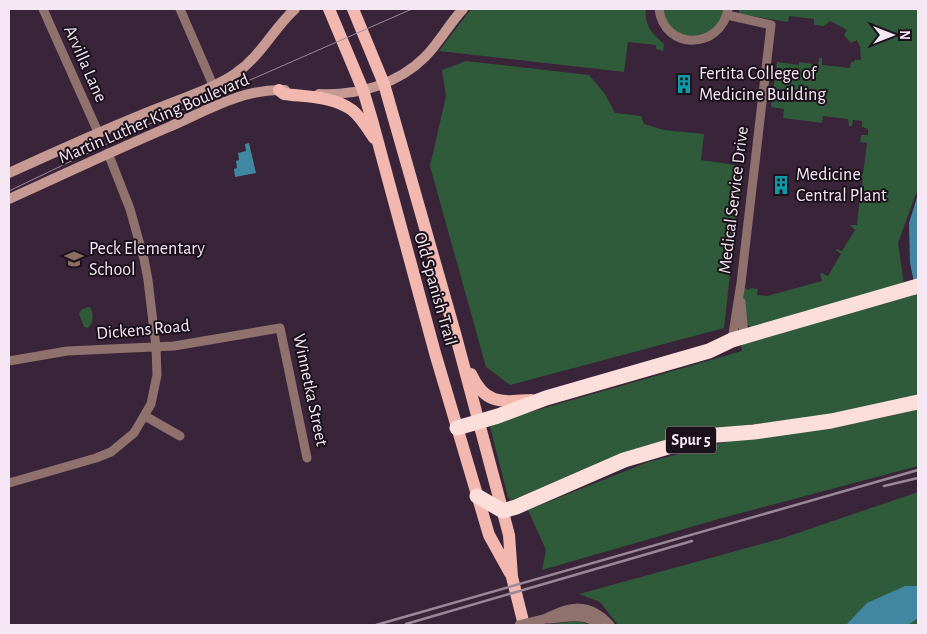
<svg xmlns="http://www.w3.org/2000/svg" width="927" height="634" font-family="'Alegreya Sans',sans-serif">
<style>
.green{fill:#2f5b3a}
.water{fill:#4187a2}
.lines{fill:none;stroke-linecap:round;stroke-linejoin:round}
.street{stroke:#8f726e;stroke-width:9}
.secondary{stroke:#c79993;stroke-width:10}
.primary{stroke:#f2b7af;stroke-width:12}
.highway{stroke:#fcdfdb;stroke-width:15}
.tram{stroke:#9a8899;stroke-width:1}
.rail{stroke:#9a8899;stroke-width:2.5}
.street-bridge{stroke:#8f726e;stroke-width:9}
.labels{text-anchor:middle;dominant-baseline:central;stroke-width:4;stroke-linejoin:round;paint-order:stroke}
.shield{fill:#1b111b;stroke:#b4a7b3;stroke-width:1}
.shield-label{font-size:16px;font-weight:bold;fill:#f5e7f4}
.street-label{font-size:18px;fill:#f5e7f4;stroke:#1b111b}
.poi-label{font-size:18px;fill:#f5e7f4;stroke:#1b111b;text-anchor:start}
</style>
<rect width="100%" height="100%" fill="#3a2439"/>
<!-- green -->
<path class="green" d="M471,9H646C644,26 652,33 664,44L663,51L656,49V45L628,42L624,72L439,51Z
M663,9H724C723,15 721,22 716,27C702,41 675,39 666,20C664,17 664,12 663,9Z
M739,9H918V188L898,243L904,285L752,328L745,323L743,290L747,287L746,289L749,290L750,288L758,289L757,295L767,296L822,281L820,274L822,273L828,276L841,254L836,250L837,249L842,251L855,230L850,225H857L860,196L854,195V193H861L863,178L856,176V174H863L867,143L860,142L861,135H868V129L862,127V121L853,120L852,126H849L848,119L823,116L822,123L783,118L784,109L771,107L777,62L799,65V62L818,65L819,58H822V65L850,68L851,62H854V60H861L860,47L857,40L851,43L844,35L847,30L830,21L824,26L814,25V19L789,16L788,22L739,14Z
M466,61L589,75L605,94L615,113L641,116L644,124L664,130L704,134L701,160L742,166L724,328L510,385L486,367L430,166L446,96L442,70Z
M918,292V395L827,415L723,428L566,477L517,498L511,500L508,497L490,427L492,423L742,351L741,344Z
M88,307L91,308C93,315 94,322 88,328L84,327L79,314L81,310Z
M918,409V466L722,518L542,570L546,550L528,510L648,462L745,437L841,424L890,416Z
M918,492V625H618L600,602L579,594L783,538Z
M579,621L590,625H543Z"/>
<!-- water -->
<path class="water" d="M249,143L256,173L235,177L234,169L237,168L236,161L239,160L238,153L246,151L245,144Z
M918,194V301L910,263L909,223Z
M905,586H918V618L908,625H846L867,603Z"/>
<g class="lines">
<!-- street -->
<path class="street" d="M43,9L98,132
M180,9L213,85
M659,9C664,51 721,50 728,9
M727,15L771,25L741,283L732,340
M741,302L744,336
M9,361L67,351L174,346L280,328L307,458
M145,416L180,436
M9,483L96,458L111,452L134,433L151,404L157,375L156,347L148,280L144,259L130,209L108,153
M544,619C570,606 589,601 610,625
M546,619C566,619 583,611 599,625"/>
<!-- secondary -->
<path class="secondary" d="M319,94C357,96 398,84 425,57C439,43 449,24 463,9
M9,173C57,151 106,129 156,109C180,99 215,88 236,73C261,56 273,29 295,9
M9,199C62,175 115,150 169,127C206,111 244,88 285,90"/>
<!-- primary -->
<path class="primary" d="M329,9L363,90L372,120L435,353L489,535L510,573
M353,9L384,84L455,333L509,535L512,577L524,625
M279,90L284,94C307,97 333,96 352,110C361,117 368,129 374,138
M471,374C485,405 502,402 531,400"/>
<!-- highway -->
<path class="highway" d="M457,428L498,416L546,398L709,351L732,340L918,286
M477,496L503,511L516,507L624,460L705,436L754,432L831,421L918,402"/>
<!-- tram -->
<path class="tram" d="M9,191L136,130L412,9"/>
<!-- rail -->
<path class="rail" d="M884,486L918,478
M406,624L692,541
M376,625L918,470"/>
<!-- street-bridge -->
<path class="street-bridge" d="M519,625L544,619"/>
</g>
<!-- icons -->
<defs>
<g id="building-bare" transform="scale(1.5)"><path d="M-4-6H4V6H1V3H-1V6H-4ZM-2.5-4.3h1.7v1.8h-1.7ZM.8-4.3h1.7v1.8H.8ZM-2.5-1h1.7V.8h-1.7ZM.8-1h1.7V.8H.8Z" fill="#0f9aa8" stroke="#1b111b" stroke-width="2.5" paint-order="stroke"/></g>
<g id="school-bare" transform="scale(1.5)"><path d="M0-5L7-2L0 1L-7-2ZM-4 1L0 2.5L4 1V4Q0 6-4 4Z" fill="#8d6e63" stroke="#1b111b" stroke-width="2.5" paint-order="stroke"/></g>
</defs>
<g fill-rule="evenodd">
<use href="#building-bare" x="684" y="84"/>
<use href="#building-bare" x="781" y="185"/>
<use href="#school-bare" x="74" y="259"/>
</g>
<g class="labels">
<!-- shield labels -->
<rect class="shield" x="666" y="426.5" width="50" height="27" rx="4"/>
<g class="shield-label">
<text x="691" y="440">Spur 5</text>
</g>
<!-- street labels -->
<g class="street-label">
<text transform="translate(85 64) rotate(66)">Arvilla Lane</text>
<text transform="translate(154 119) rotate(-23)">Martin Luther King Boulevard</text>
<text transform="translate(734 200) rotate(-83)">Medical Service Drive</text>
<text transform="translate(435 289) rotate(74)">Old Spanish Trail</text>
<text transform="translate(143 330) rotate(-5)">Dickens Road</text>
<text transform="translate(310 390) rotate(78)">Winnetka Street</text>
</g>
<!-- poi labels -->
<g class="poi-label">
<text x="699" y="74">Fertita College of<tspan x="699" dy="21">Medicine Building</tspan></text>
<text x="796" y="175">Medicine<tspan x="796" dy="21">Central Plant</tspan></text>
<text x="89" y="249">Peck Elementary<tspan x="89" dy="21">School</tspan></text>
</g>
</g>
<!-- border -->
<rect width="927" height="634" fill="none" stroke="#f5e7f4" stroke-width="20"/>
<!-- north arrow -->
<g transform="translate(892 35) rotate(90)" stroke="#1b111b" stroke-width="4" paint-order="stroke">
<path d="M0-4L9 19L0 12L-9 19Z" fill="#f5e7f4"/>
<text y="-8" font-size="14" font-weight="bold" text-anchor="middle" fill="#f5e7f4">N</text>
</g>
</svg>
